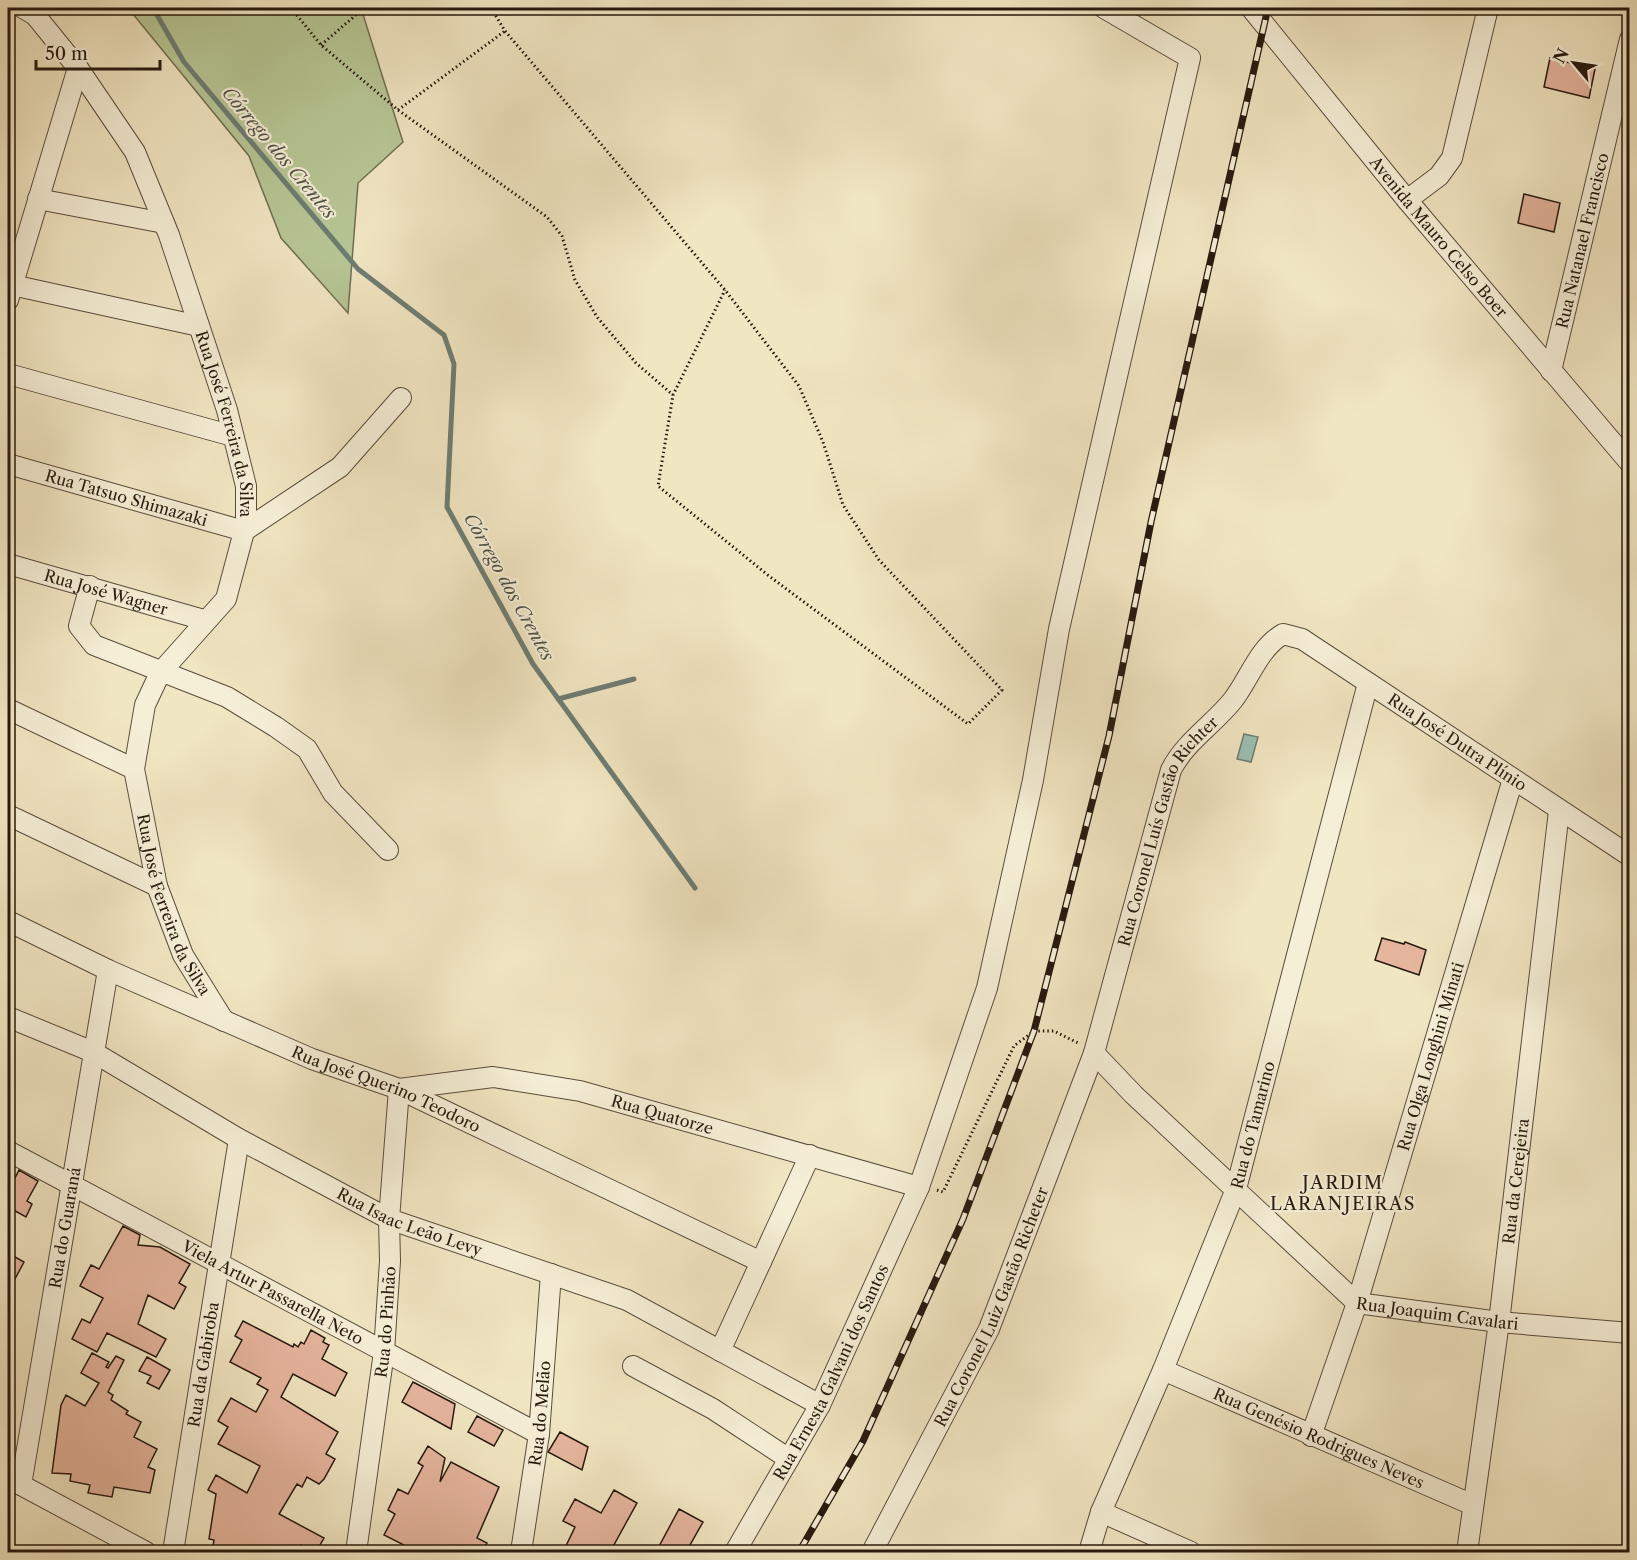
<svg xmlns="http://www.w3.org/2000/svg" width="1637" height="1560" font-family="'Libre Caslon Text',serif">
<style>
.green{fill:#b7c695;stroke:#6f7052;stroke-width:1.5}
.water{fill:#9bbfb5;stroke:#6d7d73;stroke-width:1.5}
.lines{fill:none;stroke-linecap:round;stroke-linejoin:round}
.stream{stroke:#6d7d73;stroke-width:5}
.building{fill:#e6b59e;stroke:#27190f;stroke-width:1.5}
.minor-casing{stroke:#5a4c3c;stroke-width:22}
.path{stroke:#27190f;stroke-width:3;stroke-dasharray:1.5 3;stroke-linecap:butt}
.minor{stroke:#f6efd7;stroke-width:20}
.rail-casing{stroke:#27190f;stroke-width:7}
.rail{stroke:#f6efd7;stroke-width:4.5;stroke-dasharray:14;stroke-linecap:butt}
.labels{text-anchor:middle;dominant-baseline:central;stroke-width:4.5;stroke-linejoin:round;paint-order:stroke}
.street-label{font-size:16px;fill:#27190f;stroke:#f6efd7}
.water-label{font-size:18px;font-style:italic;fill:#505349;stroke:#f6efd7}
.neighbourhood-label{font-size:18px;letter-spacing:1.5px;fill:#27190f;stroke:#f6efd7}
</style>
<rect width="100%" height="100%" fill="#f1e6c2"/>
<filter id="stains"><feTurbulence type="fractalNoise" baseFrequency=".00333" numOctaves="4"/><feColorMatrix values="0 0 0 0 .2 0 0 0 0 .09 0 0 0 0 .02 0 0 0 .5 -.17"/></filter>
<radialGradient id="worn" r=".72"><stop offset=".6" stop-color="#630" stop-opacity="0"/><stop offset="1" stop-color="#630" stop-opacity=".3"/></radialGradient>
<!-- green -->
<path class="green" d="M128,8H361L403,142L358,183L348,313L281,238L249,156Z"/>
<!-- water -->
<path class="water" d="M1244,734L1258,737L1251,762L1237,759Z"/>
<g class="lines">
<!-- stream -->
<path class="stream" d="M153,8L184,62L358,269L444,335L454,364L447,507L533,664L695,888
M558,699L634,679"/>
</g>
<!-- building -->
<path class="building" d="M1550,58L1595,69L1589,98L1544,87Z
M1524,194L1560,203L1554,232L1518,223Z
M1382,938L1404,944L1405,942L1426,950L1419,975L1375,960Z
M19,1170L38,1181L27,1201L32,1204L26,1217L8,1207V1192Z
M123,1226L140,1235L138,1245L160,1247L190,1264L179,1283L186,1287L174,1309L148,1295L138,1324L166,1339L156,1357L107,1333L97,1352L72,1339L82,1319L90,1323L103,1298L80,1286L91,1265L99,1269Z
M8,1253L24,1262L8,1292Z
M243,1321L293,1347L294,1344L298,1347L301,1342L304,1344L311,1330L325,1338L323,1342L329,1345L322,1359L347,1373L335,1396L293,1374L281,1397L338,1432L326,1454L335,1459L324,1479L319,1484L307,1477L302,1487L297,1484L279,1514L324,1538L316,1552L301,1545L300,1552H212L214,1540L209,1539L216,1494L208,1490L216,1475L247,1493L260,1466L218,1444L228,1427L218,1421L231,1398L256,1412L268,1390L257,1384L261,1378L230,1362L242,1340L235,1336Z
M92,1353L109,1362L106,1367L108,1368L116,1356L124,1360L108,1392L113,1395L111,1400L128,1411L126,1414L141,1422L134,1437L157,1449L148,1467L155,1470L150,1493L114,1487L112,1497L88,1493L90,1485L70,1481L71,1474L52,1473L61,1405L66,1395L85,1406L99,1383L81,1373Z
M147,1357L170,1370L159,1389L147,1383L151,1376L139,1371Z
M413,1382L455,1404L451,1429L402,1402Z
M477,1416L503,1430L494,1446L468,1432Z
M560,1432L588,1447L582,1470L548,1452Z
M428,1446L445,1458L440,1482L451,1462L499,1487L477,1538L487,1543L482,1552H470L459,1547L457,1552H405L408,1547L384,1535L395,1514L388,1510L398,1489L408,1494L423,1466L418,1463Z
M614,1490L637,1503L610,1552H563L575,1527L563,1521L575,1499L601,1513Z
M679,1509L703,1522L686,1552H656Z"/>
<g class="lines">
<!-- minor casing -->
<g class="minor-casing">
<g id="minor">
<path id="s1" d="M23,8L35,15L78,68L135,152L169,235L227,410L246,486V524L226,599L160,673L145,705L134,769L157,886L183,955L224,1021"/>
<path id="s2" d="M1251,8L1407,200L1630,463"/>
<path d="M38,199L164,223"/>
<path d="M1407,200L1439,176L1452,158L1488,8"/>
<path d="M12,285L199,326"/>
<path d="M8,300L78,68"/>
<path id="s3" d="M1551,371L1630,39"/>
<path d="M8,374L233,436"/>
<path id="s4" d="M8,464L244,531L340,467L401,398"/>
<path id="s5" d="M8,564L204,620"/>
<path d="M90,586L79,626L94,645L227,697L276,727L307,749L333,793L388,850"/>
<path d="M8,709L134,769"/>
<path d="M8,815L157,886"/>
<path id="s6" d="M8,921L108,970L312,1059L399,1089L761,1262"/>
<path id="s7" d="M8,1017L93,1052L239,1139L389,1219L627,1300L820,1405"/>
<path id="s8" d="M1094,1053L1134,1095L1357,1303L1499,1322L1630,1333"/>
<path id="s9" d="M8,1151L539,1434"/>
<path d="M720,1351L810,1155"/>
<path d="M633,1366L713,1409L789,1459"/>
<path id="s10" d="M1163,1370L1473,1505"/>
<path id="s11" d="M1311,1436L1357,1303L1513,779"/>
<path d="M8,1478L146,1552"/>
<path id="s12" d="M21,1485L108,970"/>
<path d="M1101,1512L1191,1552"/>
<path id="s13" d="M173,1552L239,1139"/>
<path id="s14" d="M356,1552L384,1352L390,1261L389,1219L399,1089L493,1077L580,1091L919,1187"/>
<path id="s15" d="M521,1552L539,1434L551,1274"/>
<path id="s16" d="M735,1552L820,1405L919,1187L987,988L1033,780L1059,629L1190,58L1104,8"/>
<path id="s17" d="M872,1552L989,1329L1094,1053L1171,770C1185,742 1214,724 1233,700C1250,678 1258,649 1283,634L1302,639L1630,856"/>
<path id="s18" d="M1089,1552L1101,1512L1163,1370L1236,1189L1368,683"/>
<path id="s19" d="M1467,1552L1499,1322L1559,811"/>
</g>
</g>
<!-- path -->
<path class="path" d="M291,8L321,45L398,110L547,217L562,236L575,280L597,317L636,363L673,395
M491,8L505,31L725,290L799,386L823,442L843,505L879,560L1002,690L968,724L769,576L658,486L673,395L725,290
M321,45L364,8
M398,110L505,31
M937,1190L943,1192L1014,1046L1034,1031H1054L1080,1044"/>
<!-- minor -->
<use href="#minor" class="minor"/>
<!-- rail casing -->
<g class="rail-casing">
<path id="rail" d="M799,1552L863,1441L963,1219L1034,1031L1109,736L1151,522L1268,8"/>
</g>
<!-- rail -->
<use href="#rail" class="rail"/>
</g>
<g class="labels">
<!-- street labels -->
<g class="street-label">
<text stroke="none"><textPath href="#s2" startOffset="296">Avenida Mauro Celso Boer</textPath></text>
<text stroke="none"><textPath href="#s3" startOffset="134">Rua Natanael Francisco</textPath></text>
<text stroke="none"><textPath href="#s1" startOffset="471">Rua José Ferreira da Silva</textPath></text>
<text stroke="none"><textPath href="#s4" startOffset="123">Rua Tatsuo Shimazaki</textPath></text>
<text stroke="none"><textPath href="#s5" startOffset="102">Rua José Wagner</textPath></text>
<text stroke="none"><textPath href="#s17" startOffset="1224">Rua José Dutra Plínio</textPath></text>
<text stroke="none"><textPath href="#s17" startOffset="783">Rua Coronel Luís Gastão Richter</textPath></text>
<text stroke="none"><textPath href="#s1" startOffset="993">Rua José Ferreira da Silva</textPath></text>
<text stroke="none"><textPath href="#s11" startOffset="398">Rua Olga Longhini Minati</textPath></text>
<text stroke="none"><textPath href="#s6" startOffset="414">Rua José Querino Teodoro</textPath></text>
<text stroke="none"><textPath href="#s14" startOffset="734">Rua Quatorze</textPath></text>
<text stroke="none"><textPath href="#s18" startOffset="458">Rua do Tamarino</textPath></text>
<text stroke="none"><textPath href="#s19" startOffset="374">Rua da Cerejeira</textPath></text>
<text stroke="none"><textPath href="#s7" startOffset="452">Rua Isaac Leão Levy</textPath></text>
<text stroke="none"><textPath href="#s12" startOffset="261">Rua do Guaraná</textPath></text>
<text stroke="none"><textPath href="#s9" startOffset="300">Viela Artur Passarella Neto</textPath></text>
<text stroke="none"><textPath href="#s17" startOffset="273">Rua Coronel Luiz Gastão Richeter</textPath></text>
<text stroke="none"><textPath href="#s8" startOffset="444">Rua Joaquim Cavalari</textPath></text>
<text stroke="none"><textPath href="#s14" startOffset="232">Rua do Pinhão</textPath></text>
<text stroke="none"><textPath href="#s13" startOffset="190">Rua da Gabiroba</textPath></text>
<text stroke="none"><textPath href="#s16" startOffset="204">Rua Ernesta Galvani dos Santos</textPath></text>
<text stroke="none"><textPath href="#s15" startOffset="140">Rua do Melão</textPath></text>
<text stroke="none"><textPath href="#s10" startOffset="170">Rua Genésio Rodrigues Neves</textPath></text>
</g>
<!-- water labels -->
<g class="water-label">
<text transform="translate(279 153) rotate(50)">Córrego dos Crentes</text>
<text transform="translate(509 587) rotate(61)">Córrego dos Crentes</text>
</g>
<!-- neighbourhood labels -->
<g class="neighbourhood-label">
<text x="1343" y="1183">JARDIM<tspan x="1343" dy="21">LARANJEIRAS</tspan></text>
</g>
</g>
<!-- margin -->
<rect width="1637" height="1560" fill="none" stroke="#f1e6c2" stroke-width="30"/>
<rect x="9" y="9" width="1619" height="1542" fill="none" stroke="#27190f" stroke-width="3"/>
<rect x="15" y="15" width="1607" height="1530" fill="none" stroke="#27190f" stroke-width="1.5"/>
<!-- north arrow -->
<g transform="translate(1574 63) rotate(299)" stroke="#f6efd7" stroke-width="4.5" paint-order="stroke">
<path d="M0-4.5L10 22L0 15L-10 22Z" fill="#27190f"/>
<text y="-9" font-size="16" font-weight="bold" text-anchor="middle" fill="#27190f">N</text>
</g>
<!-- scale -->
<path d="M36 60v9h124v-9" fill="none" stroke="#27190f" stroke-width="3"/>
<text x="45" y="60" font-size="18" fill="#27190f" stroke="#f6efd7" stroke-width="4.5" paint-order="stroke">50 m</text>
<rect width="100%" height="100%" filter="url(#stains)"/>
<rect width="100%" height="100%" fill="url(#worn)"/>
</svg>
